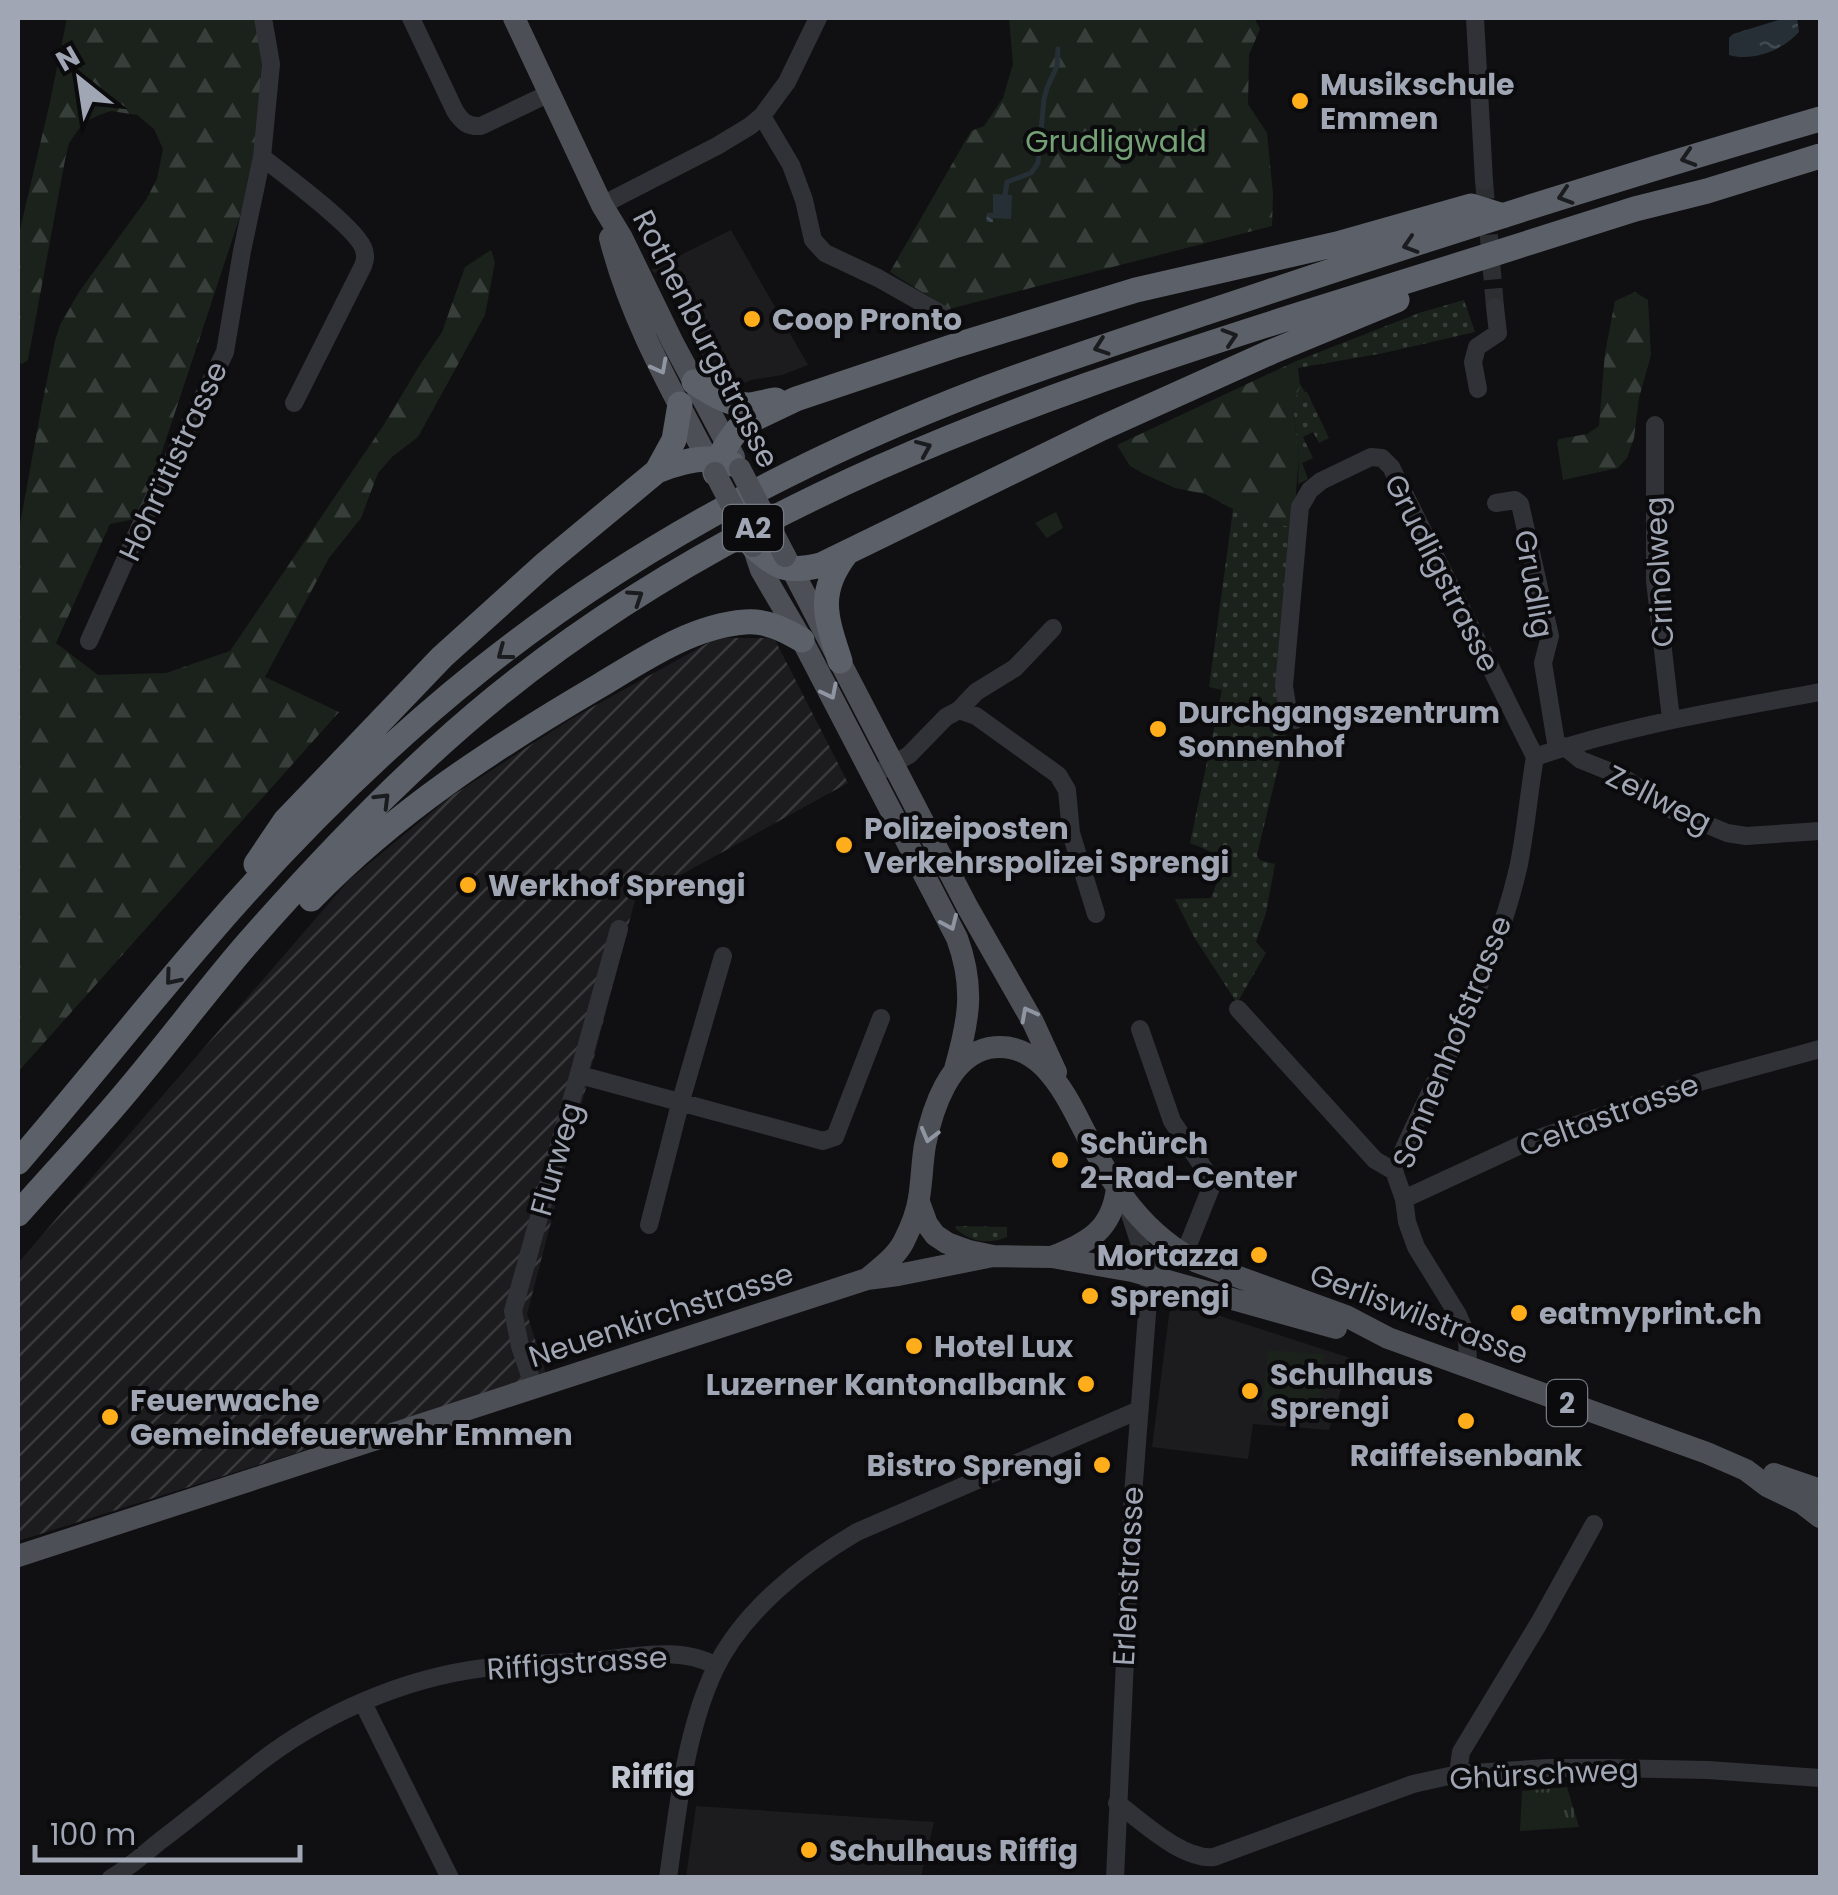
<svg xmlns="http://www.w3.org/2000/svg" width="1838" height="1895" font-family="Poppins,sans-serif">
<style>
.built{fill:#1c1c1f}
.industrial{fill:url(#industrial-furrows)}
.grass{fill:url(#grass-dots)}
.forest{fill:url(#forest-firs)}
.park{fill:url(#park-tufts)}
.pitch{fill:#1a221b}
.water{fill:url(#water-ripples)}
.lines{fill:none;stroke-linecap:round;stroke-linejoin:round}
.stream{stroke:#262f36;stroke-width:5}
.minor-tunnel{stroke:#2d2e32;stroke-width:18;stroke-dasharray:18 9;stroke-linecap:butt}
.minor{stroke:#313237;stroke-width:18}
.major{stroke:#4d4f56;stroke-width:22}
.highway{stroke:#5c6068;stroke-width:25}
.major-bridge{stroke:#4d4f56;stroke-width:22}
.oneway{stroke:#1b1c1f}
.oneway2{stroke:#8f95a1}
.poi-dot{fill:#ffad1b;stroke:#0b0b0d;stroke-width:4}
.labels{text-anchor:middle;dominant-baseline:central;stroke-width:8;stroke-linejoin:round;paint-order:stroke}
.shield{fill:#0b0b0d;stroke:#737882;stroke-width:2.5}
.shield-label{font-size:28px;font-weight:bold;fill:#a0a6b4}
.poi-label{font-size:30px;font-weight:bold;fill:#a0a6b4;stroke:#0b0b0d;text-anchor:start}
.park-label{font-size:30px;fill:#75a176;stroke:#0b0b0d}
.street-label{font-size:30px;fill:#a0a6b4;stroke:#0b0b0d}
.neighbourhood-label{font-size:32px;font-weight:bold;fill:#c1c5d0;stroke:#0b0b0d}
</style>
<defs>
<pattern id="industrial-furrows" width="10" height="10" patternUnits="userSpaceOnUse" patternTransform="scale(2.5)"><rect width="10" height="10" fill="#1c1c1f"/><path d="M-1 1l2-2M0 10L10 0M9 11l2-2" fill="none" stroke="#3a3a3d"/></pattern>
<pattern id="grass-dots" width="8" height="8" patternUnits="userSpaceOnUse" patternTransform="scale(2.5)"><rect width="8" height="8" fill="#1a221b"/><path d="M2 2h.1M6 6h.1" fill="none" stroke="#383f3a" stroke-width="1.8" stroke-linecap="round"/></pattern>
<pattern id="forest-firs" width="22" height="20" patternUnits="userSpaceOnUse" patternTransform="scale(2.5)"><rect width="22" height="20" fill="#1a221b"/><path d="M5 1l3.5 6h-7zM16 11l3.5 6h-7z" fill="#383f3a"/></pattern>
<pattern id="park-tufts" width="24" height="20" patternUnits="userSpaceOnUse" patternTransform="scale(2.5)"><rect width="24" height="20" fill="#1a221b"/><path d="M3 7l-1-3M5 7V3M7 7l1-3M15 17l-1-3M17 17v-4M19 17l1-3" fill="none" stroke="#383f3a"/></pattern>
<pattern id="water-ripples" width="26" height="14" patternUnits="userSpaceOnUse" patternTransform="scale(2.5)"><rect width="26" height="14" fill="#262f36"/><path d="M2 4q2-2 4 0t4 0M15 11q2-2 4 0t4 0" fill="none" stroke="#424a51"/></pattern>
</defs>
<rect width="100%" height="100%" fill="#101012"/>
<!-- built -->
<path class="built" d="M731,230L808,365L782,375L751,380L734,388L713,374L699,353L689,313L692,308L690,305L684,309L676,292L691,281L672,286L651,270Z
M1171,1300L1350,1358L1329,1430L1253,1424L1248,1459L1152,1447Z
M696,1806L934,1822L921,1877H686Z"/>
<!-- industrial -->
<path class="industrial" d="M717,638H774L848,783L635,900L527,1314L546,1374L18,1541V1263L349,880L450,797L571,719Z"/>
<!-- grass -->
<path class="grass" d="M1464,300L1475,332L1384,353L1298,368L1294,362L1419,313Z
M1300,384L1305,392H1307L1329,438L1319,443L1313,432L1303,437L1313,458L1302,463L1308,479L1298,484L1299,457L1293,405Z
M1233,509L1253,520L1293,527L1289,722L1257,855L1260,860L1275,864L1266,913L1256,942L1266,953L1237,1003L1194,937L1175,899L1211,898L1223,866C1218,852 1202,848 1190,843L1222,690L1209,687Z
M956,1226L1007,1227V1237C988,1245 970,1242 955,1228Z"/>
<!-- forest -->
<path class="forest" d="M67,18H255L262,61L254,174L140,518L110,524L56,643L98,675L166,673L230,651L383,426L421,363L442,332L465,267L491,250L495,262L485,315L418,437L393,456L378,473L361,518L329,558L265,677L339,712L18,1072V535L42,404L55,341L60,325L79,292L146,200L157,179L163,149L154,129L137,115L111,111L99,115L83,123L69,143L65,160L28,360L22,364L18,362V238L50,102Z
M1009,18H1254L1260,29L1249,55L1248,104L1267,133L1273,194L1272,226L949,309L890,272L971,131L984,126L1003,98L1013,64Z
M1635,292L1648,300L1651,355L1639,398L1634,438L1627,458L1618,468L1563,480L1557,442L1559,439L1587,434L1599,426L1605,353L1615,301Z
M1294,362L1298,368L1300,386L1293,405L1299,457L1293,527L1253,520L1205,494L1175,488L1144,474L1130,466L1117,445Z"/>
<!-- park -->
<path class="park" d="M1056,512L1063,528L1047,538L1035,523Z
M1567,1787L1579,1827L1520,1831L1522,1791Z"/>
<!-- pitch -->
<path class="pitch" d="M1268,1350L1324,1354L1319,1416L1262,1411Z"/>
<!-- water -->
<path class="water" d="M1785,18H1797L1799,32C1783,50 1753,62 1729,55V38L1733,34Z
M993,194L1012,195L1011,219L993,218V222H986L987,213H993Z"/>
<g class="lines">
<!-- stream -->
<path class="stream" d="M1005,195L1007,182L1031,173L1038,163L1044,99L1047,88L1057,66L1058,49"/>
<!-- minor-tunnel -->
<path class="minor-tunnel" d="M1484,181L1495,307"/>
<!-- minor -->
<path class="minor" d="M411,18L455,111C462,122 468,127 481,126L550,93
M1475,18L1484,181
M762,116L791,165L804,200L813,240L825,253L878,278L945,316
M262,157C282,173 359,229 364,250C366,257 365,260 363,266L294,403
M602,205L717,146L750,126L762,116L787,82L818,18
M1478,389L1473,362L1477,347L1498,333L1495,307
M1655,425V581L1671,719
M1496,503L1515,500L1520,504L1550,636L1543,663L1557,749
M89,641L144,518L225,352L242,251L262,157L271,64L263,18
M959,710L976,716L1058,775L1067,790L1071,833L1096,914
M1295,720L1287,705L1284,686L1300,507L1310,490L1321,481L1371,457L1382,458L1391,467L1535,757
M1564,746L1581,760L1621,776L1670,809L1727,833L1746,836L1820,831
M882,770L909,755L946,717L959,710L976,692L1015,668L1053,628
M1238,1009L1375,1160L1394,1171
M1140,1029L1172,1121L1207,1173L1212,1185L1184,1255
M580,1075L823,1141L835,1137L881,1018
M1404,1199L1525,1143L1703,1081L1820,1049
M649,1225L680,1104L723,956
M1468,1367L1467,1336L1458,1315L1416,1247L1407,1222L1404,1199L1394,1171C1438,1070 1495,972 1519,864C1526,828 1529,792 1535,757C1628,725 1724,710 1820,692
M534,1388L520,1346L513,1311L619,929
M363,1703L450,1878
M1458,1774L1461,1752L1539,1623L1594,1524
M1117,1803C1143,1822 1182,1860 1214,1857L1413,1784L1458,1774L1548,1768H1608L1708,1770L1820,1778
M111,1878C129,1868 144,1854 160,1841C192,1817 223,1791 255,1766C319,1715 403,1678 484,1668C519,1664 555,1663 590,1661C630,1658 680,1645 716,1666
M668,1878C678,1808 685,1733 715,1669C743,1611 804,1563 857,1532L1139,1410
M1115,1878L1132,1508L1150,1275L1128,1208"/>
<!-- major -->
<path class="major" d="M514,18L602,205L622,238L673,343L734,457
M610,238C631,322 675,396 715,473
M753,546L761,570L802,640L957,938C975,987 969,1020 955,1069
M785,556L968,908L1033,1022L1056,1072
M919,1202L927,1224L935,1235L947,1243L969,1251L993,1256L1052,1257L1132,1271L1336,1328
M1052,1257C1088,1242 1112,1231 1117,1188
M867,1279C880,1268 896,1257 904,1241C910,1229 917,1212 919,1198C922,1180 922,1162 925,1145C932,1110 949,1056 989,1048C1011,1044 1029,1052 1044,1067C1064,1088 1075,1113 1088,1138C1116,1191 1143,1233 1197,1262L1346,1316L1388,1338L1707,1453L1746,1470L1767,1486L1802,1503L1820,1517
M1774,1474L1820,1490
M18,1556L867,1279L898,1275L993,1256"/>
<!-- highway -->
<path class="highway" d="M694,382C709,392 731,406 750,405C759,404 767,401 776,400
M657,471C679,462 709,453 732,464
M715,473L719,457L729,441L738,429L752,420L796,399L957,345L1136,290L1337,244L1471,206L1503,216
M753,546C777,569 788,573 821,565L1102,428L1271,352L1397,300
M840,661C826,618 816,593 846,554
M256,864L285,821L442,657L546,563L657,471L674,440L680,404
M311,899C395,812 495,747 599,686C644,659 692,626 745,622C766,620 785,630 802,640
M18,1162C81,1089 141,1013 204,940C287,843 380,750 480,670C631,549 803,458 984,389C1077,354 1173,324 1268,292C1451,231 1635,173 1820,119
M18,1214C46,1182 75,1151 103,1119C153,1063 197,1002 246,945C323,857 406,770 497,696C732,505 1013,405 1298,315C1410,280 1523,245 1635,209L1707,191L1820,156"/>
<!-- major-bridge -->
<path class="major-bridge" d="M740,469L785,556
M715,473L753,546"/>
</g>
<!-- one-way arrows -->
<defs><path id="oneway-chevron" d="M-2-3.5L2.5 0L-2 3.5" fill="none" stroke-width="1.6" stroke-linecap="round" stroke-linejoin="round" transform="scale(2.5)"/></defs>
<g class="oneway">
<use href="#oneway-chevron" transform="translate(1688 158) rotate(163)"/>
<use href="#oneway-chevron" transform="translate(1565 196) rotate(162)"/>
<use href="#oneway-chevron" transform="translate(1410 245) rotate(162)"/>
<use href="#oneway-chevron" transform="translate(1230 337) rotate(-18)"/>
<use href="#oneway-chevron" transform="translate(1101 347) rotate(161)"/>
<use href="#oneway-chevron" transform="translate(924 448) rotate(-23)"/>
<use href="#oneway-chevron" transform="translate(636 597) rotate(-33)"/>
<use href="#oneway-chevron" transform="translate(504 653) rotate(143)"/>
<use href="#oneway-chevron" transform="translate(383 800) rotate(-45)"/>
<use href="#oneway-chevron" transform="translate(172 978) rotate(130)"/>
</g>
<g class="oneway2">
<use href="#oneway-chevron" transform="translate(660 367) rotate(62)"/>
<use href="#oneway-chevron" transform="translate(830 692) rotate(63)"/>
<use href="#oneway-chevron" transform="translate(950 923) rotate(66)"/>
<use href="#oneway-chevron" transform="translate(1028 1014) rotate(-118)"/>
<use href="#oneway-chevron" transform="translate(929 1135) rotate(105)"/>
</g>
<!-- markers -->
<g class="poi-dot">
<circle cx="1300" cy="101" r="10"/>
<circle cx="752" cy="319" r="10"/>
<circle cx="1158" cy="729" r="10"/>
<circle cx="844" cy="845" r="10"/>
<circle cx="468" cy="885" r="10"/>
<circle cx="1060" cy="1160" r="10"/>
<circle cx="1259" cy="1255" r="10"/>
<circle cx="1090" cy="1296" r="10"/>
<circle cx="1519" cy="1313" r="10"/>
<circle cx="914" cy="1346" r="10"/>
<circle cx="1086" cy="1384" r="10"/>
<circle cx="1250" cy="1391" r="10"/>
<circle cx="110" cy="1417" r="10"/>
<circle cx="1466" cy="1421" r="10"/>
<circle cx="1102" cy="1465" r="10"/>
<circle cx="809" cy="1850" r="10"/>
</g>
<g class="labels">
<!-- shield labels -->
<g class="shield">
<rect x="723" y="505" width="60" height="46" rx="8"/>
<rect x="1547" y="1380" width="40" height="46" rx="8"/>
</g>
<g class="shield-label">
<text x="753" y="528">A2</text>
<text x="1567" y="1403">2</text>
</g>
<!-- poi labels -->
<g class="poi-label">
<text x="1320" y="84">Musikschule<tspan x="1320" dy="34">Emmen</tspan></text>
<text x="772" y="319">Coop Pronto</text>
<text x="1178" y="712">Durchgangszentrum<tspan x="1178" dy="34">Sonnenhof</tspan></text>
<text x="864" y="828">Polizeiposten<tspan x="864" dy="34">Verkehrspolizei Sprengi</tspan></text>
<text x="488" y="885">Werkhof Sprengi</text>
<text x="1080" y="1143">Schürch<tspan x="1080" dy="34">2-Rad-Center</tspan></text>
<text x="1239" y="1255" text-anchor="end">Mortazza</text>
<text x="1110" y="1296">Sprengi</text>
<text x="1539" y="1313">eatmyprint.ch</text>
<text x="934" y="1346">Hotel Lux</text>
<text x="1270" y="1374">Schulhaus<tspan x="1270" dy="34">Sprengi</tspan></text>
<text x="1066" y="1384" text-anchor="end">Luzerner Kantonalbank</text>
<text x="130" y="1400">Feuerwache<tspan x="130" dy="34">Gemeindefeuerwehr Emmen</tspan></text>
<text x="1466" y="1455" text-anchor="middle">Raiffeisenbank</text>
<text x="1082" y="1465" text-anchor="end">Bistro Sprengi</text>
<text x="829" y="1850">Schulhaus Riffig</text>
</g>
<!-- park labels -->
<g class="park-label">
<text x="1116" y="141">Grudligwald</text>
</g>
<!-- street labels -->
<g class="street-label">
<text transform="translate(706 339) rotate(63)">Rothenburgstrasse</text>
<text transform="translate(173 461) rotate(-65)">Hohrütistrasse</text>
<text transform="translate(1659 572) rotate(-93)">Crinolweg</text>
<text transform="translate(1442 573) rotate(63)">Grudligstrasse</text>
<text transform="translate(1534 584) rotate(80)">Grudlig</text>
<text transform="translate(1659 799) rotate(27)">Zellweg</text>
<text transform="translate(1452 1042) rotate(-68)">Sonnenhofstrasse</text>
<text transform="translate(1609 1115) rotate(-20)">Celtastrasse</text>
<text transform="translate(556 1159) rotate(-74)">Flurweg</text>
<text transform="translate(1419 1314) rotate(21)">Gerliswilstrasse</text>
<text transform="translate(661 1315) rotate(-18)">Neuenkirchstrasse</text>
<text transform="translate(1128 1576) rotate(-87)">Erlenstrasse</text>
<text transform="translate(577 1663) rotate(-4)">Riffigstrasse</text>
<text transform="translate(1544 1774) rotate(-3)">Ghürschweg</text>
</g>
<!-- neighbourhood labels -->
<g class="neighbourhood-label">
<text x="653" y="1776">Riffig</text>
</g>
</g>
<!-- border -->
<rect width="1838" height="1895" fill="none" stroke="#a0a6b4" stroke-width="40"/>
<!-- north arrow -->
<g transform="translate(80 80) rotate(330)" stroke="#0b0b0d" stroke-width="8" paint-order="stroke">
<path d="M0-8L18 38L0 25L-18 38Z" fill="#a0a6b4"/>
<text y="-15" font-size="28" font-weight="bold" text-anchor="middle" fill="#a0a6b4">N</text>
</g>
<!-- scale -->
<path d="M35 1845v15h265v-15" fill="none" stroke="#a0a6b4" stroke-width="5"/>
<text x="50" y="1845" font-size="30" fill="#a0a6b4" stroke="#0b0b0d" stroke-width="8" paint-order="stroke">100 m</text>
</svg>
